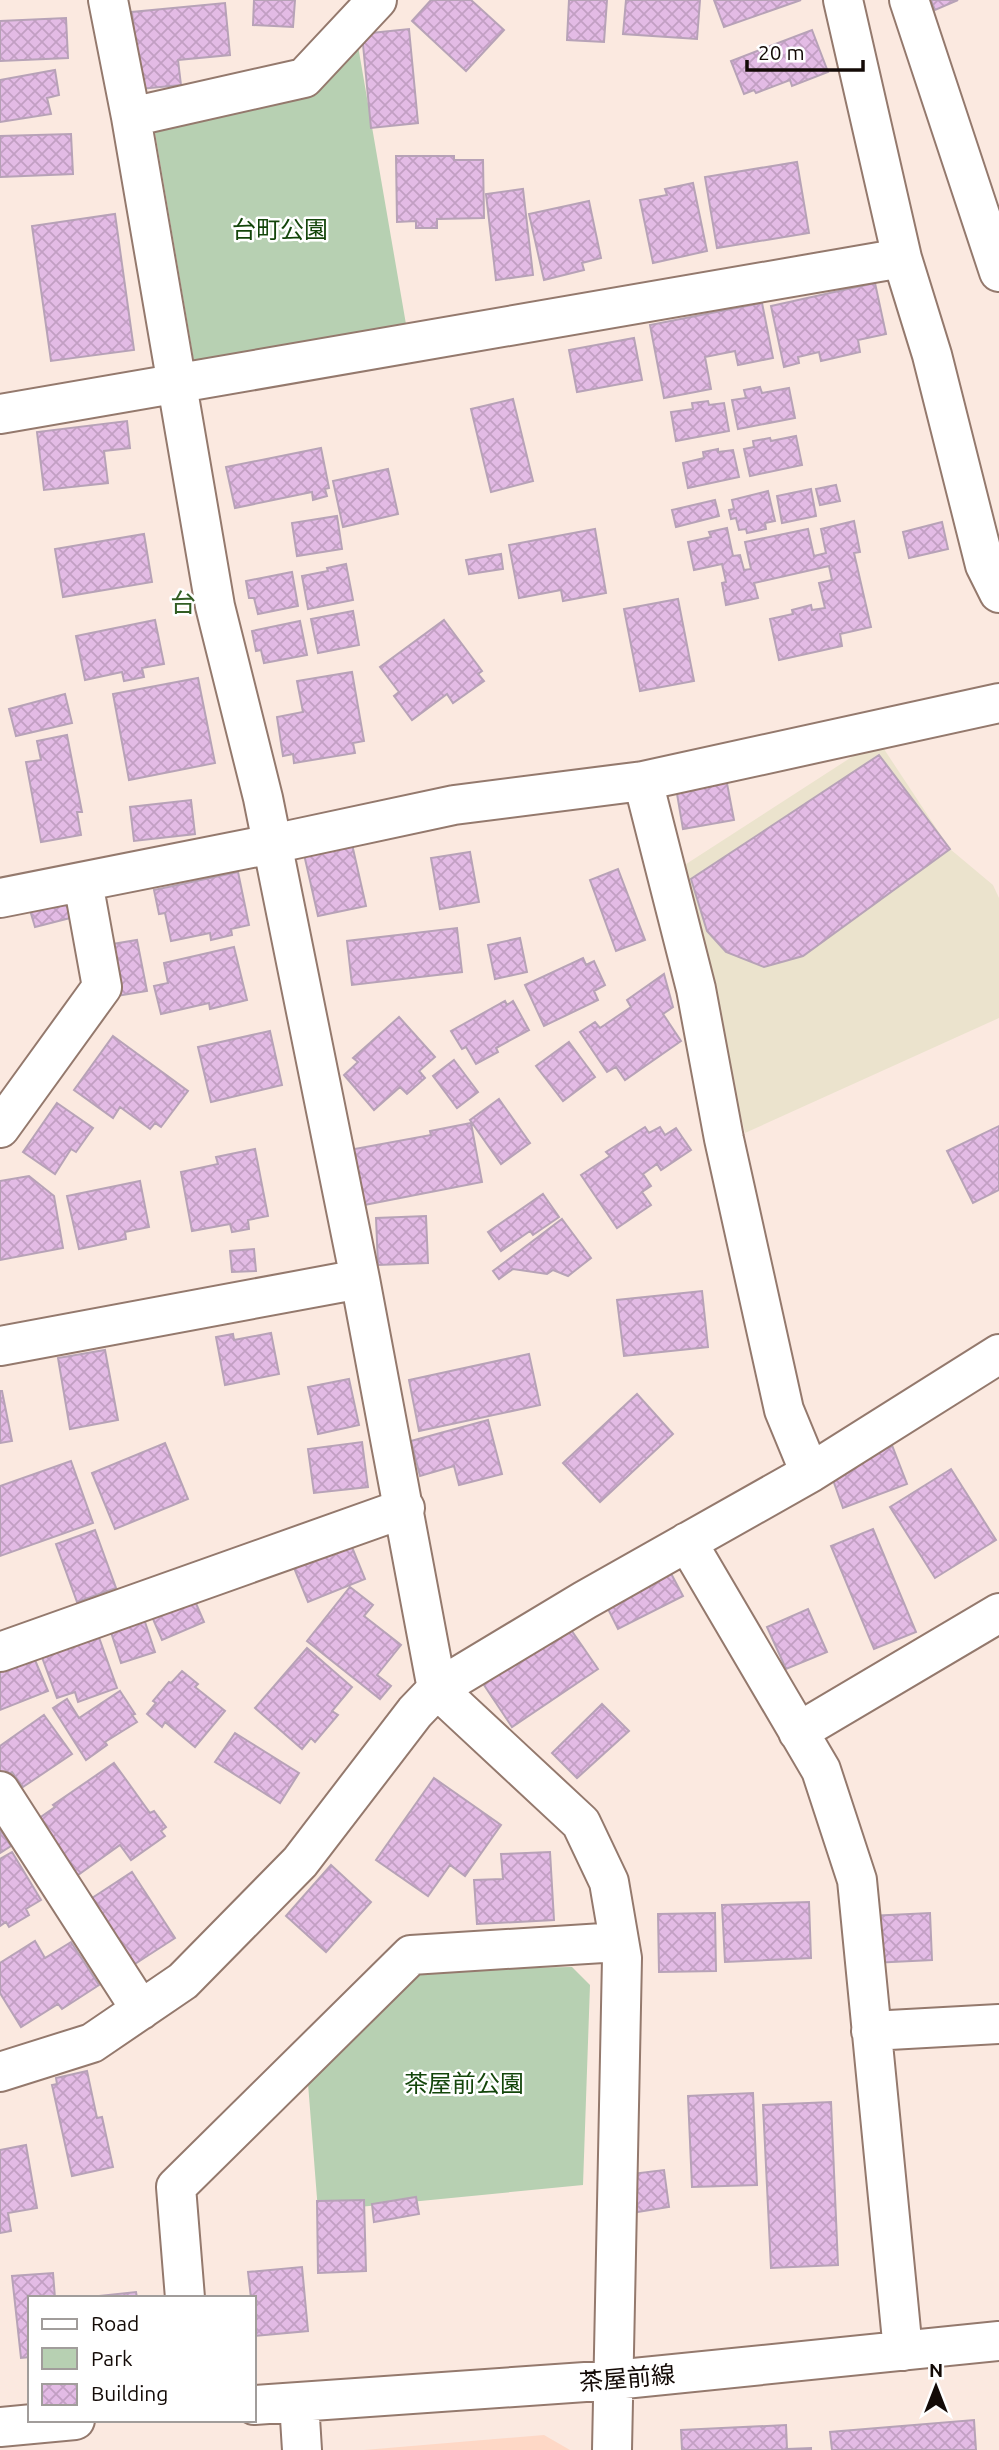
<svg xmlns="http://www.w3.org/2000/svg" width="999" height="2450" font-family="Ubuntu,'Noto Sans JP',sans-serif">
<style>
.built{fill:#fed8c6}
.education{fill:#ebe3cd}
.park{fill:#b7d0b2}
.building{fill:url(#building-cross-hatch);stroke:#b7a2b7;stroke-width:2}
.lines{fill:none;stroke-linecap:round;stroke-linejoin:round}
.minor-casing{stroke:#94796d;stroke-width:42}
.minor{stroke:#fff;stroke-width:38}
.labels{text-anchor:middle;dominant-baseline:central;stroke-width:5;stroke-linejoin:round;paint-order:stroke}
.park-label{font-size:24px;fill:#13450a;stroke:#fff}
.street-label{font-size:24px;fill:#130a06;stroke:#fff}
.neighbourhood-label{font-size:26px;fill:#325d23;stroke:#fff}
</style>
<defs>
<pattern id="building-cross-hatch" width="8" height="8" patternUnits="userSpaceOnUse" patternTransform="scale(1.75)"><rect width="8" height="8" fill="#e3bbe5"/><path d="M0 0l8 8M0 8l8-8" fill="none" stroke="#c29fc3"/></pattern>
</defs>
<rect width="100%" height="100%" fill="#fbe9e0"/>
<!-- built -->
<path class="built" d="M544,2435L570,2450H364Z"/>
<!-- education -->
<path class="education" d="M878,740L950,849L993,885L999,898V1018L745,1133L680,868Z"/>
<!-- park -->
<path class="park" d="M357,40L407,330L195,367L154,127Z
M572,1967L590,1985L583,2185L318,2211L306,2058L401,1984L431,1969Z"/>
<!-- building -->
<path class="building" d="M254,0H295L293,27L253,25Z
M431,0H471L504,30L466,71L412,21Z
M569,0H607L604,42L567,40Z
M626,0H700L697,39L623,34Z
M714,0H801L724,27Z
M931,0H958L935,10Z
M225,3L230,55L178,60L181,85L140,89L132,12Z
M66,18L68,58L0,61V21Z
M409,29L418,123L371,128L362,34Z
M812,30L828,72L792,86L790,80L756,93L754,90L744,94L731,61Z
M55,70L59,95L47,98L51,114L0,122V80Z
M71,134L73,174L0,177V136Z
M396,156H454V160H483L484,218L437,219V228H416V221L397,222Z
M797,162L809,233L717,248L705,177Z
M693,183L707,251L653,263L640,200L667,195L665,189Z
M523,189L533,275L496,280L486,194Z
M589,201L601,258L582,263L584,270L544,280L529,214Z
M115,214L134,350L51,361L32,226Z
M875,283L886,334L858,340L860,352L821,361L819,352L798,357L799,363L784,367L771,306Z
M762,303L773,358L738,365L735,351L705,357L711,389L664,398L650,325Z
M634,338L642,380L577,392L569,350Z
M760,387L762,393L789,388L795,418L738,429L732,400L746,398L744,390Z
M513,399L533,481L491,492L471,409Z
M708,401L709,405L724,403L729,431L676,441L671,412L693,409L692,403Z
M127,421L130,448L104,451L108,483L44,490L37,432Z
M796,436L802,465L750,476L744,449L754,447L753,441L770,438L771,441Z
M321,448L329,488L325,489L327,496L313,500L312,492L235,508L226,467Z
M718,449V452L733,450L739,477L688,488L683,463L704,458L703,452Z
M388,469L398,514L343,527L333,481Z
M836,485L840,501L820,505L816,489Z
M811,489L816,516L782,523L777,496Z
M768,491L775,521L765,523L766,529L747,533L746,529L739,530L736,518L731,519L729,510L734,509L732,500Z
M715,500L719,516L676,527L672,510Z
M337,516L342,549L297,556L292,523Z
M854,521L860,552L854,553L871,627L840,634L842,646L779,660L770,619L793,614L792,610L811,605L812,610L825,608L819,583L832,580L829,566L754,583L758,598L726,605L722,583L726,582L722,564L694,570L688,542L711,537L709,532L727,528L733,556L740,555L744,570L751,569L745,542L808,529L814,556L826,553L821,529Z
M942,522L948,549L909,558L903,532Z
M595,529L606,593L563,601L561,590L519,598L509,545Z
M144,534L152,582L63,597L55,549Z
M501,554L503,569L469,574L466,560Z
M346,564L353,600L308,609L302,576L328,571L327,568Z
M292,572L298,606L258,614L254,598H249L246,581Z
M678,599L694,681L640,691L624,609Z
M353,611L359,645L318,653L311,619Z
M155,620L164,664L142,668L144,677L124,681L122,672L85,680L76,636Z
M444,620L482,671L478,674L484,681L453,703L447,694L412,720L394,696L399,692L380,667Z
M300,621L307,655L264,663L261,650L256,651L252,631Z
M352,672L364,741L353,743L355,753L294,763L293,754L283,756L277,717L303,712L297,681Z
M198,678L215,763L129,780L113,694Z
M65,694L72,723L16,736L9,709Z
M67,735L82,812H77L81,835L41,842L26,762L41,760L37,741Z
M879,755L950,849L803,956L764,967L726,952L707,931L691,879Z
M725,773L734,820L683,829L675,782Z
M191,800L195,834L134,841L130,807Z
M349,831L366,906L318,916L301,841Z
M470,852L479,902L440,909L431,858Z
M618,869L645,940L616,951L590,880Z
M238,872L249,925L231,929L232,935L211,940L210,933L171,941L165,913L159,914L154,890Z
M70,888L78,916L35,927L27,900Z
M457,928L462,972L352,985L347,941Z
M520,938L527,972L495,979L488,945Z
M137,940L147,991L116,996L106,945Z
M234,947L247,1000L210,1009L209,1003L161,1014L154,986L168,983L164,963Z
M583,958L586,965L594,961L605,985L594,991L598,1000L544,1026L525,985Z
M664,974L673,1007L663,1014L681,1041L625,1080L616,1067L607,1072L580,1032L595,1022L600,1028L631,1007L627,1000Z
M505,1001L507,1005L513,1001L529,1030L496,1048L498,1052L476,1064L466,1047L462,1049L451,1031Z
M399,1017L435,1057L419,1071L425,1078L407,1094L400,1087L374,1110L344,1075L358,1062L353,1058Z
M270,1031L282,1085L211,1102L198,1047Z
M113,1036L188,1091L161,1127L155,1123L150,1129L120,1107L113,1118L74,1090Z
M569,1042L595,1077L563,1101L536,1066Z
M454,1060L478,1092L457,1108L433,1076Z
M499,1099L530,1143L501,1164L470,1120Z
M57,1103L93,1128L76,1152L71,1149L55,1174L23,1152Z
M471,1123L482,1182L359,1206L349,1150L431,1135L430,1131Z
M999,1126V1190L973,1203L947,1151Z
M645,1127L649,1133L660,1127L665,1135L676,1128L691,1150L661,1170L657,1164L643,1174L651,1186L642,1192L651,1205L617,1228L581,1175L610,1156L606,1152Z
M255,1149L268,1216L248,1220L249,1229L232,1232L230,1224L192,1231L181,1172L218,1164L216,1157Z
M29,1176L54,1196L63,1248L0,1260V1181Z
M140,1181L149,1227L125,1232L126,1239L79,1249L67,1196Z
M543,1194L559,1217L533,1235L530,1231L501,1251L488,1232Z
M426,1216L428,1263L378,1265L376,1218Z
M562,1219L591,1258L568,1276L553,1270L547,1274L513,1269L499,1279L493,1271Z
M254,1249L256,1271L232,1272L230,1251Z
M702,1291L708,1347L624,1356L617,1300Z
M271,1333L279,1374L225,1385L216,1337L233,1334L234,1340Z
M105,1350L118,1420L70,1429L58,1358Z
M529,1354L540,1405L419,1431L409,1380Z
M349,1379L359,1425L318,1434L308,1387Z
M0,1391H2L12,1441L0,1443Z
M637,1394L673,1434L600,1502L563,1463Z
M488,1420L502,1474L459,1485L454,1466L420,1476L411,1441Z
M890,1440L907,1484L843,1508L827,1463Z
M362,1442L368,1487L314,1493L308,1449Z
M165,1443L188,1499L115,1529L92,1473Z
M71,1461L93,1523L0,1556V1486Z
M951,1469L996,1540L935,1578L890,1507Z
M873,1529L916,1632L874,1649L831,1546Z
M95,1530L116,1588L77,1602L56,1544Z
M347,1535L365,1579L308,1602L290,1558Z
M666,1564L683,1596L618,1629L602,1597Z
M350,1587L373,1605L364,1616L401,1645L377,1675L391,1686L380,1699L307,1641Z
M192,1594L204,1622L162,1640L150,1612Z
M808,1609L827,1652L786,1669L767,1627Z
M142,1613L155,1652L121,1663L108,1623Z
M565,1621L598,1669L512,1727L480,1679Z
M96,1629L117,1688L78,1702L75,1692L57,1698L39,1649Z
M307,1648L352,1687L332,1711L338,1715L315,1742L311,1738L302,1749L255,1708Z
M32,1653L48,1691L0,1710V1666Z
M182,1671L198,1684L195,1687L225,1711L195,1747L165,1722L162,1727L147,1714L156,1703L153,1701L169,1682L171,1683Z
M120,1691L135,1714L132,1715L137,1722L105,1742L107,1745L86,1760L53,1708L67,1699L79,1718Z
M602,1704L629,1731L577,1778L552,1753Z
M44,1715L72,1754L23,1787L12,1772L3,1778L0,1773V1746Z
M235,1733L299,1773L280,1803L215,1762Z
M114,1763L150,1813L154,1811L166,1827L161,1831L165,1836L131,1860L120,1845L71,1880L35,1821L55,1807L53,1805Z
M434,1778L501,1825L465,1876L450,1865L428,1896L376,1860Z
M0,1829L11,1846L0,1853Z
M12,1852L41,1900L26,1909L29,1915L9,1927L6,1922L0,1926V1859Z
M550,1852L554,1920L477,1924L474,1880L503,1879L501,1854Z
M331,1865L371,1902L326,1952L286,1916Z
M132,1872L175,1938L135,1964L122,1945L116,1950L89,1900Z
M809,1902L811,1958L725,1962L722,1905Z
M715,1913L716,1971L659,1972L658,1914Z
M930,1913L932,1960L872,1963L869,1916Z
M35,1941L45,1958L71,1942L99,1985L62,2009L58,2004L21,2027L0,1993V1963Z
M87,2071L97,2118L102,2117L113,2167L72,2176L52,2085L57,2084L56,2078Z
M753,2093L757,2185L692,2187L688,2096Z
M831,2102L838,2265L771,2268L763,2105Z
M26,2145L37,2208L8,2213L11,2231L0,2233V2150Z
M664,2170L669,2207L637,2212L631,2174Z
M416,2197L419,2214L374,2222L372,2204Z
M364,2200L366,2271L318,2273L317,2201Z
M302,2267L308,2331L254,2336V2298H251L248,2272Z
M53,2273L55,2298H30V2357L21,2358L12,2276Z
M136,2292L137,2298H80Z
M974,2420L976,2450H832L830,2432Z
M786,2425L787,2449L811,2448V2450H682L681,2430Z"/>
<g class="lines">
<!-- minor casing -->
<g class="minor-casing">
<path id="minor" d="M108,0L131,117L215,606L263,798L360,1279L437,1689L581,1823L609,1882L622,1958L612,2450
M843,0L902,258L932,355L985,565L999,593
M909,0L999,272
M131,117L304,78L377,0
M0,414L902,258
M643,781L696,989L724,1139L784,1410L810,1473
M0,898L272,844L454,805L643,781L999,703
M0,1128L102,987L83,882
M0,1346L360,1279
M687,1542L821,1770L857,1880L903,2351
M0,1652L405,1508
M798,1732L999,1613
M0,1791L141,2010
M871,2031L999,2024
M0,2072L92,2043L183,1981L300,1862L415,1712L437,1689L585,1600L810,1473L999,1354
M185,2298L176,2187L411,1955L619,1942
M299,2402L302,2450
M254,2405L614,2380L999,2341
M0,2427L75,2420"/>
</g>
<!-- minor -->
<use href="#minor" class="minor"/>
</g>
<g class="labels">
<!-- park labels -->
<g class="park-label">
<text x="280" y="229">台町公園</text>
<text x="464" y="2083">茶屋前公園</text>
</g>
<!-- street labels -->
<g class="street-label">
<text transform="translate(627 2378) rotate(-5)">茶屋前線</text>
</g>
<!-- neighbourhood labels -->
<g class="neighbourhood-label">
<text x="183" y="602">台</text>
</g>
</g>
<!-- legend -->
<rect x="28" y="2296" width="228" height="126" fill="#ffffff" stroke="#a19d9b" stroke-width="2"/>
<rect x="42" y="2319" width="35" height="10" fill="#ffffff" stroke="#a19d9b" stroke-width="2"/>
<text x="91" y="2331" font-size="21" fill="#130a06">Road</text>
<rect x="42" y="2348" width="35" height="21" fill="#b7d0b2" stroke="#a19d9b" stroke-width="2"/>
<text x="91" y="2366" font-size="21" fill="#130a06">Park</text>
<rect x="42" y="2384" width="35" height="21" fill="url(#building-cross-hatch)" stroke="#a19d9b" stroke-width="2"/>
<text x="91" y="2401" font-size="21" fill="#130a06">Building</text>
<!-- north arrow -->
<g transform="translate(936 2387)" stroke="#ffffff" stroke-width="5" paint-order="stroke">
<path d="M0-5L12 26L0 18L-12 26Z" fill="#130a06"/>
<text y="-10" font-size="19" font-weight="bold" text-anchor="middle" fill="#130a06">N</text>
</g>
<!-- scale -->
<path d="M747 60v10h116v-10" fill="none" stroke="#130a06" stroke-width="3.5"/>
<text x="758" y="60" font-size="21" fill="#130a06" stroke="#ffffff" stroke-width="5" paint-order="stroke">20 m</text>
</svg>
